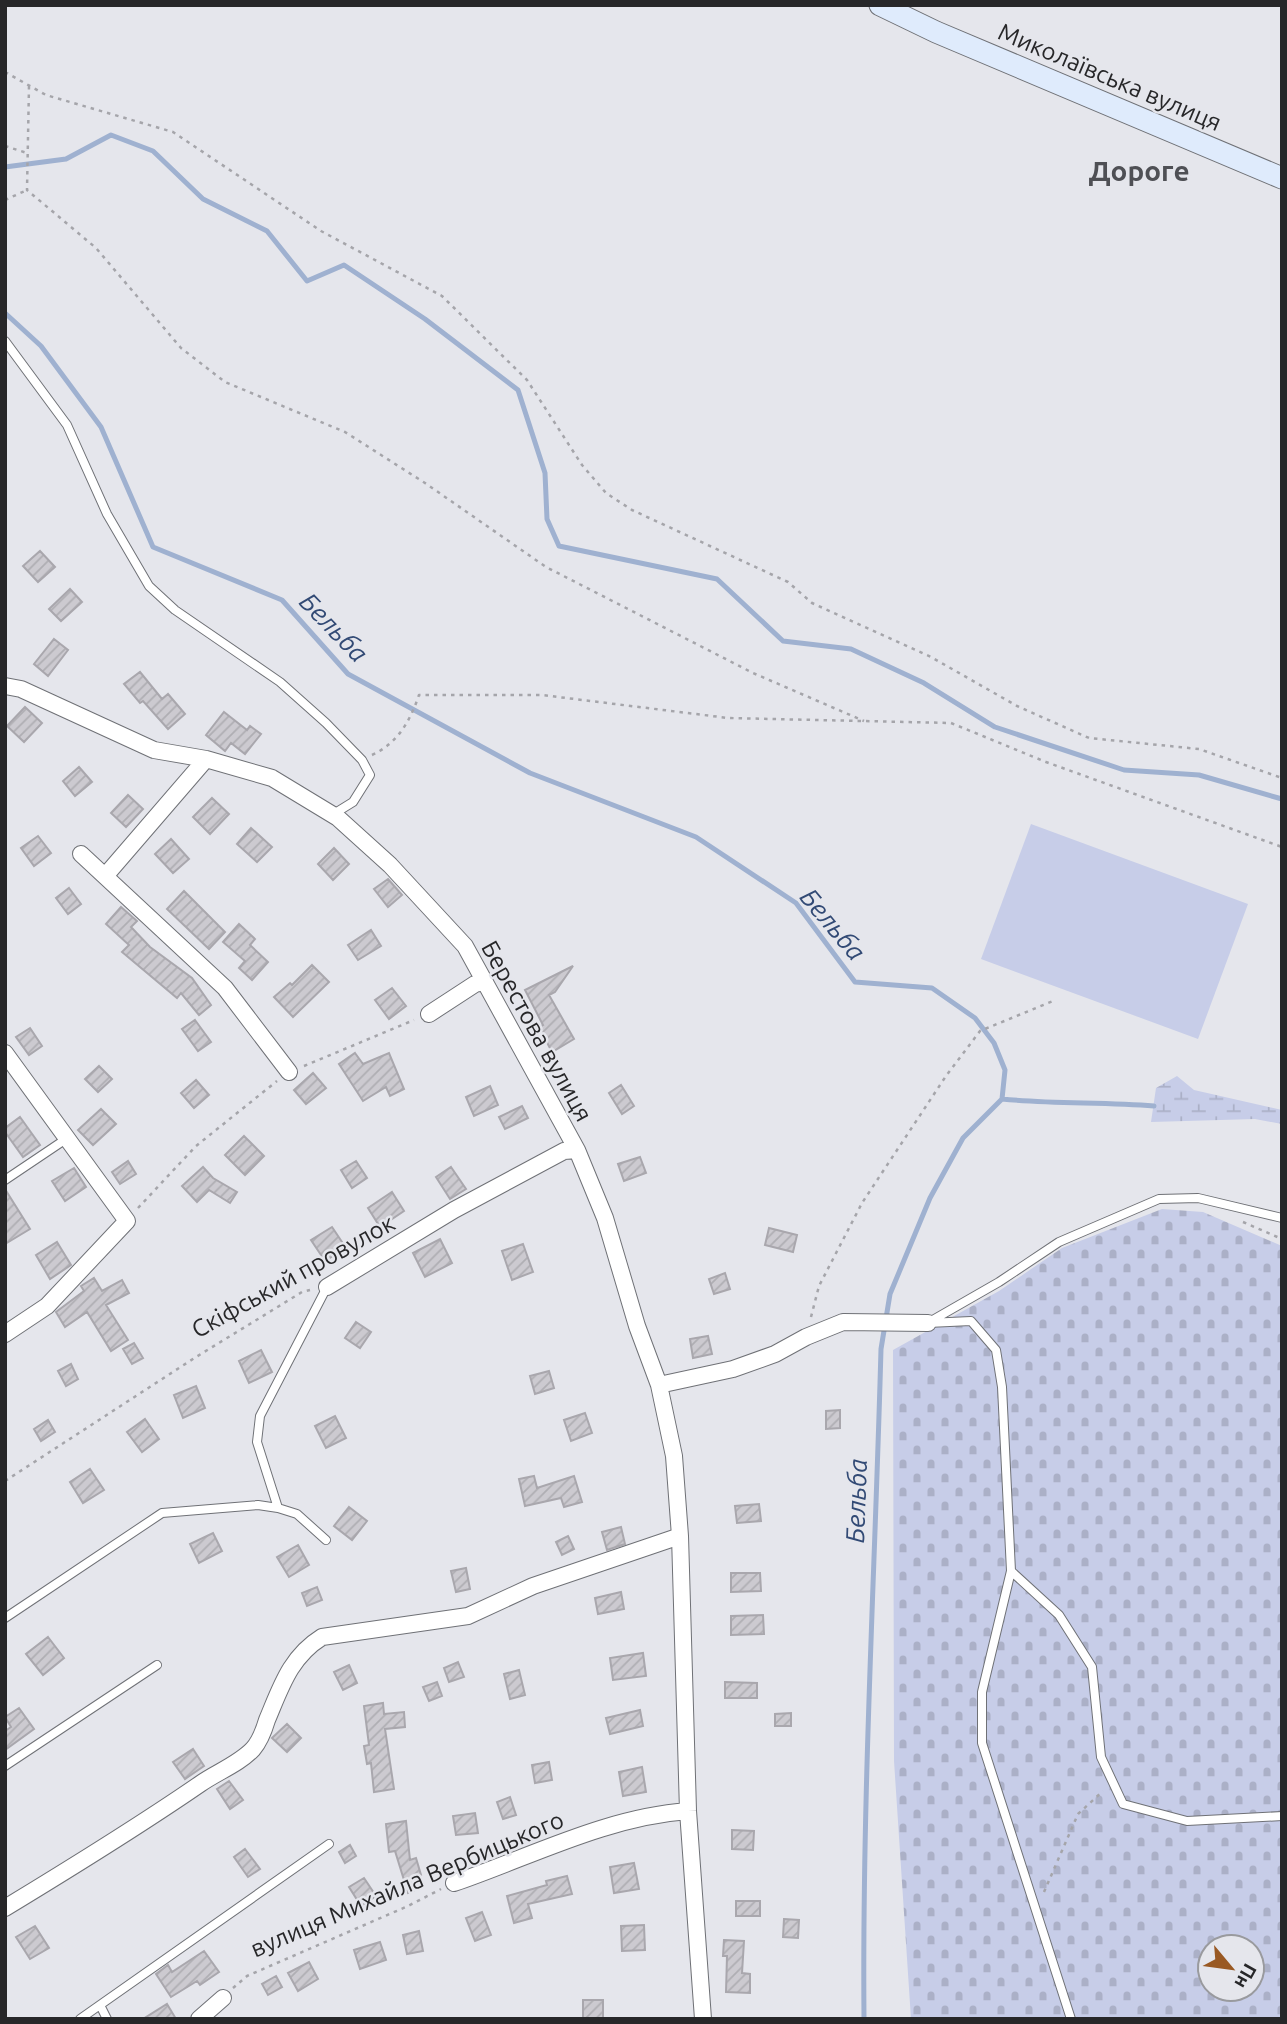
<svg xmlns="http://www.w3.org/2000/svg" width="1287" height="2024" font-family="Ubuntu,sans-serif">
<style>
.wetland{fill:url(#wetland-marsh)}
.cemetery{fill:url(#cemetery-stones);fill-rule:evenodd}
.pitch{fill:#c7cde8}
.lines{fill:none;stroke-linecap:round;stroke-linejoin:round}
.stream{stroke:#9fb1d0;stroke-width:5}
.building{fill:url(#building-hatch);stroke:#a9a7ad;stroke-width:2}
.lane-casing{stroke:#6f7176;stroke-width:10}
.street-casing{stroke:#6f7176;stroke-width:18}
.secondary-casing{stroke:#6f7176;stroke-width:23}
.path{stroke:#a5a5aa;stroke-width:2.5;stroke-dasharray:3.5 5;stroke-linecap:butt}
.lane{stroke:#fff;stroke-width:8}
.street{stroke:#fff;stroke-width:16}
.secondary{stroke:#dfebfc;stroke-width:21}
.labels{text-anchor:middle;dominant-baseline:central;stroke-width:5;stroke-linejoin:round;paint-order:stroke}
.street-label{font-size:24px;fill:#272729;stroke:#e5e6ec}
.water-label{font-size:26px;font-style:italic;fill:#324a75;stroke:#e5e6ec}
.quarter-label{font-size:28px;font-weight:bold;fill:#4f5055;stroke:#e5e6ec}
</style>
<defs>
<pattern id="wetland-marsh" width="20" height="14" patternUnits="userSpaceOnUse" patternTransform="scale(1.75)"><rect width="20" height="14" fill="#c7cde8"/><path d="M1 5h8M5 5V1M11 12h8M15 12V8" fill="none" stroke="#abb0c7"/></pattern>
<pattern id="cemetery-stones" width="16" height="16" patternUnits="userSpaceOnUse" patternTransform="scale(1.75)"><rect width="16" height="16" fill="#c7cde8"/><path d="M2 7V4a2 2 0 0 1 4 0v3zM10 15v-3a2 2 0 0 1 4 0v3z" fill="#abb0c7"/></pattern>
<pattern id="building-hatch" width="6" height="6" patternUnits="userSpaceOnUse" patternTransform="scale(1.75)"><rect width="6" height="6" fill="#cccad0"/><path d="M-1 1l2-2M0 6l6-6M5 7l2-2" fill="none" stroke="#afaeb3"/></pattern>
</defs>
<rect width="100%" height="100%" fill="#e5e6ec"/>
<!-- wetland -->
<path class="wetland" d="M1177,1076L1194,1090L1282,1110V1124L1255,1119L1151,1122L1156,1088Z"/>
<!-- cemetery -->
<path class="cemetery" d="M1162,1209L1203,1212L1282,1246V2019H911L894,1761L893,1350L999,1291L1062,1248ZM1210,1947H1252V1989H1210Z"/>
<!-- pitch -->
<path class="pitch" d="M1031,824L1248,904L1198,1039L981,959Z"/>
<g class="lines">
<!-- stream -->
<path class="stream" d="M5,167L66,159L111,135L153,151L203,199L267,231L307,281L344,265L425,319L518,390L545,473L547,519L559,546L717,579L783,641L851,649L924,683L995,727L1124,770L1199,775L1282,799
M5,313L41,346L101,427L153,547L282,600L348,674L530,773L696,837L796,903L855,982L932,988L975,1018L994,1043L1005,1070L1002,1099L963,1138L930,1198L890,1294L881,1349C875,1572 862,1795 864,2019
M1002,1099C1052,1104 1103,1102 1154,1106"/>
</g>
<!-- building -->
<path class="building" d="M40,551L55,567L38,582L23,566Z
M70,589L82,602L61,621L49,609Z
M54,639L68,650L48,676L34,664Z
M140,672L162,699L168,694L185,714L168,729L143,701L140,703L124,684Z
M25,707L42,723L24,742L7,726Z
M224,712L247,730L250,726L261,734L245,754L231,743L225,751L206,735Z
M79,767L92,782L75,796L63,781Z
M128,795L143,809L126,827L111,813Z
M212,798L229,814L210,834L193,817Z
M251,828L272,847L257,862L237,844Z
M38,836L51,853L34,866L21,848Z
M171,839L189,859L173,873L155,854Z
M334,848L349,864L333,880L318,864Z
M388,879L402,895L388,907L374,889Z
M69,888L81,904L68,914L56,898Z
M184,891L225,932L209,949L167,909Z
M121,907L137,921L131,927L150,947L192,978L211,1005L199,1015L181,993L177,998L122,952L129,945L106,924Z
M239,924L255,939L250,945L268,962L252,980L239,968L245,961L223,942Z
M371,930L381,946L358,960L348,945Z
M312,965L329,982L293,1017L274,997L290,983L292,985Z
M573,966L555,992L549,995L574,1039L552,1052L539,1027L543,1025L525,990Z
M392,988L406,1006L389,1019L375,1000Z
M195,1020L211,1042L198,1051L182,1029Z
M30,1028L42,1046L29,1055L16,1037Z
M355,1053L363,1064L389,1053L404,1089L390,1096L386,1087L363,1101L339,1064Z
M99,1066L112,1079L98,1092L85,1079Z
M313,1073L326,1088L306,1104L294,1090Z
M196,1080L209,1095L194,1108L181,1093Z
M621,1085L634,1106L622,1114L609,1093Z
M490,1086L498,1105L474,1116L466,1097Z
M522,1106L528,1118L505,1129L499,1117Z
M101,1109L116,1124L93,1145L78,1130Z
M20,1117L40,1145L23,1157L5,1132V1128Z
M244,1136L264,1156L245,1175L225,1155Z
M640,1157L646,1173L624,1181L618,1164Z
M128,1161L136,1174L120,1184L112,1172Z
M356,1161L367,1178L352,1188L341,1170Z
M203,1167L213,1178L237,1192L230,1203L209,1190L197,1202L182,1186Z
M451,1167L466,1189L450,1199L436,1177Z
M74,1168L86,1187L65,1201L52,1181Z
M5,1189L30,1229L5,1244Z
M392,1192L404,1211L380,1227L368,1208Z
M332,1227L346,1248L325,1261L311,1240Z
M769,1228L797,1235L793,1252L765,1245Z
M440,1239L452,1263L425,1277L413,1253Z
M57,1242L71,1265L50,1279L36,1255Z
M523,1244L533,1272L512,1280L502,1251Z
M725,1273L730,1289L714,1294L709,1279Z
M94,1278L102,1291L122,1280L129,1293L106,1305L128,1340L111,1351L87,1312L65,1327L56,1312L84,1291L81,1286Z
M356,1322L371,1332L360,1348L345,1338Z
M708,1336L712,1354L693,1358L690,1339Z
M134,1343L143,1358L132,1364L123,1349Z
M261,1350L272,1372L249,1383L239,1361Z
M71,1364L78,1379L66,1386L58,1371Z
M549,1371L554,1388L535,1394L530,1376Z
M196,1386L205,1408L183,1418L174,1395Z
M840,1410V1428L826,1429V1411Z
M585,1413L592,1433L571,1441L564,1420Z
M335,1416L346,1438L326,1448L315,1426Z
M145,1419L159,1439L142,1452L127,1432Z
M48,1420L55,1432L41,1441L34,1429Z
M90,1469L104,1490L83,1503L70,1482Z
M534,1476L537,1488L574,1476L582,1502L564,1507L561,1498L525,1506L519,1479Z
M759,1504L761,1521L737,1523L735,1506Z
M349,1507L367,1521L352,1540L334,1526Z
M621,1527L625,1544L607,1550L602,1532Z
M213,1533L222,1551L199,1563L190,1544Z
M568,1536L574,1549L562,1555L556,1542Z
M298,1545L309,1565L289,1577L277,1557Z
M466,1568L470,1589L456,1592L451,1571Z
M731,1573H760L761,1591L731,1592Z
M317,1587L322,1600L307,1606L302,1593Z
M621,1592L624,1609L598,1614L595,1598Z
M763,1615L764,1634L731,1635V1616Z
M48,1637L64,1658L43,1675L26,1654Z
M643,1653L646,1676L613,1680L610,1658Z
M458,1662L464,1677L449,1682L444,1668Z
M349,1665L357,1683L343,1690L334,1672Z
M519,1670L525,1695L510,1699L504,1674Z
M437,1682L442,1696L429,1701L423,1687Z
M725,1682L757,1683V1698H725Z
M383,1703L384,1714L404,1712L405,1727L385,1729L394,1789L374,1792L371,1763L367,1764L364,1746L369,1745L364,1706Z
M19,1708L34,1729L5,1750V1731L11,1727L5,1717Z
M640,1710L643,1726L610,1734L606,1718Z
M791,1713V1726H775V1714Z
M287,1724L301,1738L287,1752L272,1738Z
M193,1749L204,1766L185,1779L173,1762Z
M549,1762L552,1780L535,1783L532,1765Z
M642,1767L646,1792L623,1796L619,1772Z
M229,1781L243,1800L230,1809L217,1789Z
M510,1797L516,1815L503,1819L497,1802Z
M475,1813L478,1833L456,1835L453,1816Z
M406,1821L410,1860L416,1858L421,1875L413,1878L414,1891L408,1893L395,1851L389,1852L386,1824Z
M732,1830L754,1831L753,1850L732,1849Z
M350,1845L356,1856L345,1863L339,1852Z
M245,1849L260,1869L248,1877L234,1857Z
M634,1863L639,1889L614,1893L610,1867Z
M567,1876L572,1894L528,1904L532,1918L514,1923L507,1896L547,1885L546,1881Z
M364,1878L376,1896L361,1906L349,1887Z
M736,1901H760V1916H736Z
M482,1912L491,1935L475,1941L466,1918Z
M784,1919L799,1920L798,1938L783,1937Z
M644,1925L645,1950L622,1951L621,1926Z
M35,1926L49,1948L30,1959L16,1937Z
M419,1931L423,1951L407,1954L403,1935Z
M724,1940L744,1941L742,1973L750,1974V1993L726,1992L727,1956H723Z
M380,1942L386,1960L360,1969L354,1950Z
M204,1951L219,1972L200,1985L197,1981L171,1997L156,1974L168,1965L172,1972Z
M309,1962L318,1979L298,1991L288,1973Z
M276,1976L282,1987L268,1995L262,1984Z
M583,2000H603V2019H583Z
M167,2004L176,2019H143Z"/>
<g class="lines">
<!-- lane casing -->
<g class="lane-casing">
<path id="lane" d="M5,341L67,425L107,514L149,586L175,610L280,682L326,723L362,760L370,775L353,802L332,815
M5,1180L66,1139
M931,1321L999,1282L1059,1242L1159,1199L1198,1198L1282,1218
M928,1323L971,1321L996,1350L1002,1387L1011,1571L1059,1615L1092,1667L1101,1757L1123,1804L1187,1821L1282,1816
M278,1508L257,1442L260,1416L327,1287
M1011,1571L982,1692V1743L1071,2019
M5,1618L162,1513L258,1505L278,1508L297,1514L326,1540
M5,1766L157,1665
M100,2005L107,2019
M80,2019L329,1844"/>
</g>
<!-- street casing -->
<g class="street-casing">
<path id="street" d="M5,686L21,689L154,750L206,759L272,778L338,818L390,865L465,946L577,1150L605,1218L637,1326L659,1385L674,1456L680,1536L688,1811L703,2019
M81,854L225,988L289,1072
M106,875L206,759
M429,1014L475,984L485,982
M5,1053L127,1221L47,1306L5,1334
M327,1287L454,1210L564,1151L577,1150
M659,1385L733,1369L775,1354L806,1337L843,1322L928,1323
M454,1883C530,1857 606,1817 688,1811
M5,1908C71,1868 136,1828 200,1784C217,1772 239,1764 253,1749C260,1741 264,1730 267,1720C281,1687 290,1657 322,1637L468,1616L533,1586L680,1536
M199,2019L223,1998"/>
</g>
<!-- secondary casing -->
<g class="secondary-casing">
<path id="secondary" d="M880,5L936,32L1282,178"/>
</g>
<!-- path -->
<path class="path" d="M5,72L46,95L173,132L321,231L442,296L527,380L582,465L606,493L632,510L788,582L812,603L931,657L1017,706L1089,738L1199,749L1282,778
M29,86L27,190L96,248L181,348L225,382L345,432L425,483L546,567L753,673L864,721
M5,146L27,153
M5,200L27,190
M372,755C398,743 410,721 419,695H542L728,718L951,723L1046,762L1282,847
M304,1066L414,1020
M138,1208L196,1146L277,1081
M1243,1222L1282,1239
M811,1317L819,1286L862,1203L946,1076L980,1031L1053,1001
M5,1481L196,1357L302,1292L310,1290
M1044,1892L1078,1814L1103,1791
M233,1988L247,1976L408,1906L441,1889"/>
<!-- lane -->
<use href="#lane" class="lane"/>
<!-- street -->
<use href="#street" class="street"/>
<!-- secondary -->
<use href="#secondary" class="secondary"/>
</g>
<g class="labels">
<!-- street labels -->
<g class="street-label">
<text transform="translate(1110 77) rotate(23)">Миколаївська вулиця</text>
<text transform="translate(537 1031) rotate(61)">Берестова вулиця</text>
<text transform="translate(293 1276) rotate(-29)">Скіфський провулок</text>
<text transform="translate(407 1884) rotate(-23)">вулиця Михайла Вербицького</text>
</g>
<!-- water labels -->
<g class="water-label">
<text transform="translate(334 627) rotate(46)">Бельба</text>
<text transform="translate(833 924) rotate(50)">Бельба</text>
<text transform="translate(856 1501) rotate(-88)">Бельба</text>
</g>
<!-- quarter labels -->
<g class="quarter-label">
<text x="1139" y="170">Дороге</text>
</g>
</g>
<!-- border -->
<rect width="1287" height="2024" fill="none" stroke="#272729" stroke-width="14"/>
<!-- north arrow -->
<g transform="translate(1231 1968) rotate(119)"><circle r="33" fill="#e5e6ec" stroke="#999a9e" stroke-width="2"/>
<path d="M0-5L12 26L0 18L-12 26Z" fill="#995923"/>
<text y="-10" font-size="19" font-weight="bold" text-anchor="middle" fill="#272729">Пн</text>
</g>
</svg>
